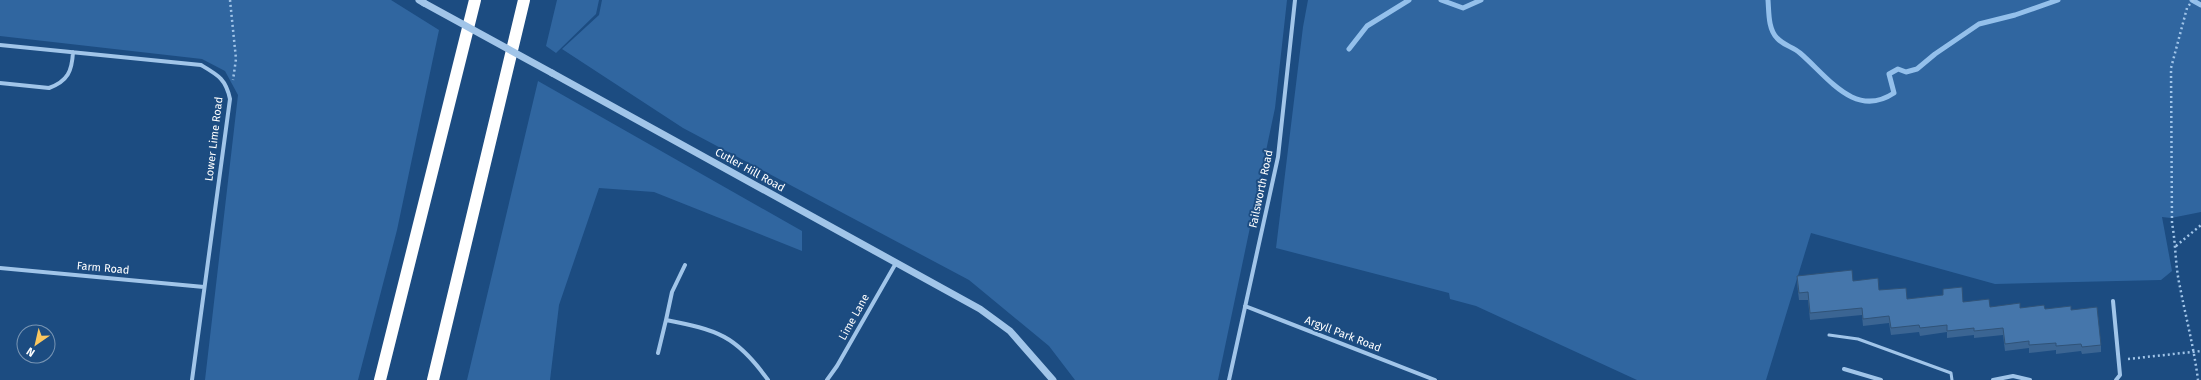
<svg xmlns="http://www.w3.org/2000/svg" width="2201" height="380" font-family="'Fira Sans',sans-serif">
<style>
.green{fill:#3066a0}
.lines{fill:none;stroke-linecap:round;stroke-linejoin:round}
.stream{stroke:#94c0eb;stroke-width:5}
.path{stroke:#a1c5e9;stroke-width:2.5;stroke-dasharray:2 3;stroke-linecap:butt}
.service{stroke:#a1c5e9;stroke-width:3}
.minor{stroke:#a1c5e9;stroke-width:4}
.tertiary{stroke:#a1c5e9;stroke-width:7}
.motorway{stroke:#fff;stroke-width:12}
.tertiary-bridge{stroke:#a1c5e9;stroke-width:7}
.wall{fill:#3b6593}
.building{fill:#4576ab;stroke:#305378}
.labels{text-anchor:middle;dominant-baseline:central;stroke-width:4;stroke-linejoin:round;paint-order:stroke}
.street-label{font-size:11px;fill:#fff;stroke:#1c4c81}
</style>
<rect width="100%" height="100%" fill="#1c4c81"/>
<!-- green -->
<path class="green" d="M0,0H391L439,30L397,230L358,380H205L238,95L225,71L202,59L0,36Z
M557,0H599L596,14L556,53L546,46Z
M602,0H1287L1275,108L1218,380H1075L1049,346L969,280L683,128L562,49L599,15Z
M1308,0H2201V212L2171,218L2162,217L2172,271L2161,280L1995,284L1811,233L1766,380H1637L1476,306L1450,299L1449,293L1276,248L1303,27Z
M538,81L802,231V251L654,192L599,188L559,305L550,380H467Z"/>
<g class="lines">
<!-- stream -->
<path class="stream" d="M1441,0L1463,8L1481,0
M1768,0C1769,12 1768,29 1777,38C1783,45 1793,47 1800,53C1828,77 1855,119 1894,93L1889,74L1898,69L1906,72L1917,69L1935,54L1979,24L2015,15L2058,0
M2192,0L2201,5
M1349,49L1367,26L1409,0"/>
<!-- path -->
<path class="path" d="M230,0L236,59L233,80
M2193,0L2187,8L2171,68L2172,223C2176,245 2175,265 2180,287C2186,318 2194,348 2198,380
M2176,246L2201,225
M2128,359L2201,351"/>
<!-- service -->
<path class="service" d="M1829,335L1858,339L1951,373L1952,380"/>
<!-- minor -->
<path class="minor" d="M0,45L201,65C218,75 226,79 230,99L192,380
M0,83L49,88C68,81 72,71 73,52
M685,265L672,292L666,320C717,330 736,335 768,380
M0,268L204,287
M2113,301L2120,375L2116,380
M1245,306L1435,380
M658,353L666,320
M1844,369L1881,380
M827,380L837,366L896,263
M1229,380L1278,157L1295,0
M1993,380L2013,376L2030,380"/>
<!-- tertiary -->
<path class="tertiary" d="M419,0L424,3
M552,73L980,309L1010,331L1053,380"/>
<!-- motorway -->
<path class="motorway" d="M380,380L475,0
M433,380L524,0"/>
<!-- tertiary-bridge -->
<path class="tertiary-bridge" d="M424,3L552,73"/>
</g>
<!-- wall -->
<path class="wall" d="M1797,276L1853,281L1907,299L1943,295V289L1963,302L1990,307L2071,310L2101,345V352L2082,354L2081,351L2056,354V350L2029,353V348L2005,351L2003,335L1974,338V335L1947,338V332L1920,336L1919,332L1891,335L1889,323L1863,326L1862,315L1810,320L1808,300H1799L1797,283Z"/>
<!-- building -->
<path class="building" d="M1852,270L1853,281L1878,278L1879,290L1906,288L1907,299L1943,295V289L1962,287L1963,302L1989,299L1990,307L2020,303V308L2044,305L2045,309L2071,306V310L2097,307L2101,345L2082,347L2081,344L2056,346V343L2029,345V341L2005,344L2003,328L1974,331V328L1947,331V325L1920,328L1919,325L1891,328L1889,316L1863,319L1862,308L1810,313L1808,292L1799,293L1797,276Z"/>
<g class="labels">
<!-- street labels -->
<g class="street-label">
<text transform="translate(214 139) rotate(-83)">Lower Lime Road</text>
<text transform="translate(750 170) rotate(29)">Cutler Hill Road</text>
<text transform="translate(1261 189) rotate(-78)">Failsworth Road</text>
<text transform="translate(103 268) rotate(5)">Farm Road</text>
<text transform="translate(854 317) rotate(-61)">Lime Lane</text>
<text transform="translate(1343 334) rotate(21)">Argyll Park Road</text>
</g>
</g>
<!-- north arrow -->
<g transform="translate(36 344) rotate(214)"><circle r="19" fill="#1c4c81" stroke="#7794b3"/>
<path d="M0-3L7 15L0 10L-7 15Z" fill="#fac75f"/>
<text y="-6" font-size="11" font-weight="bold" text-anchor="middle" fill="#ffffff">N</text>
</g>
</svg>
